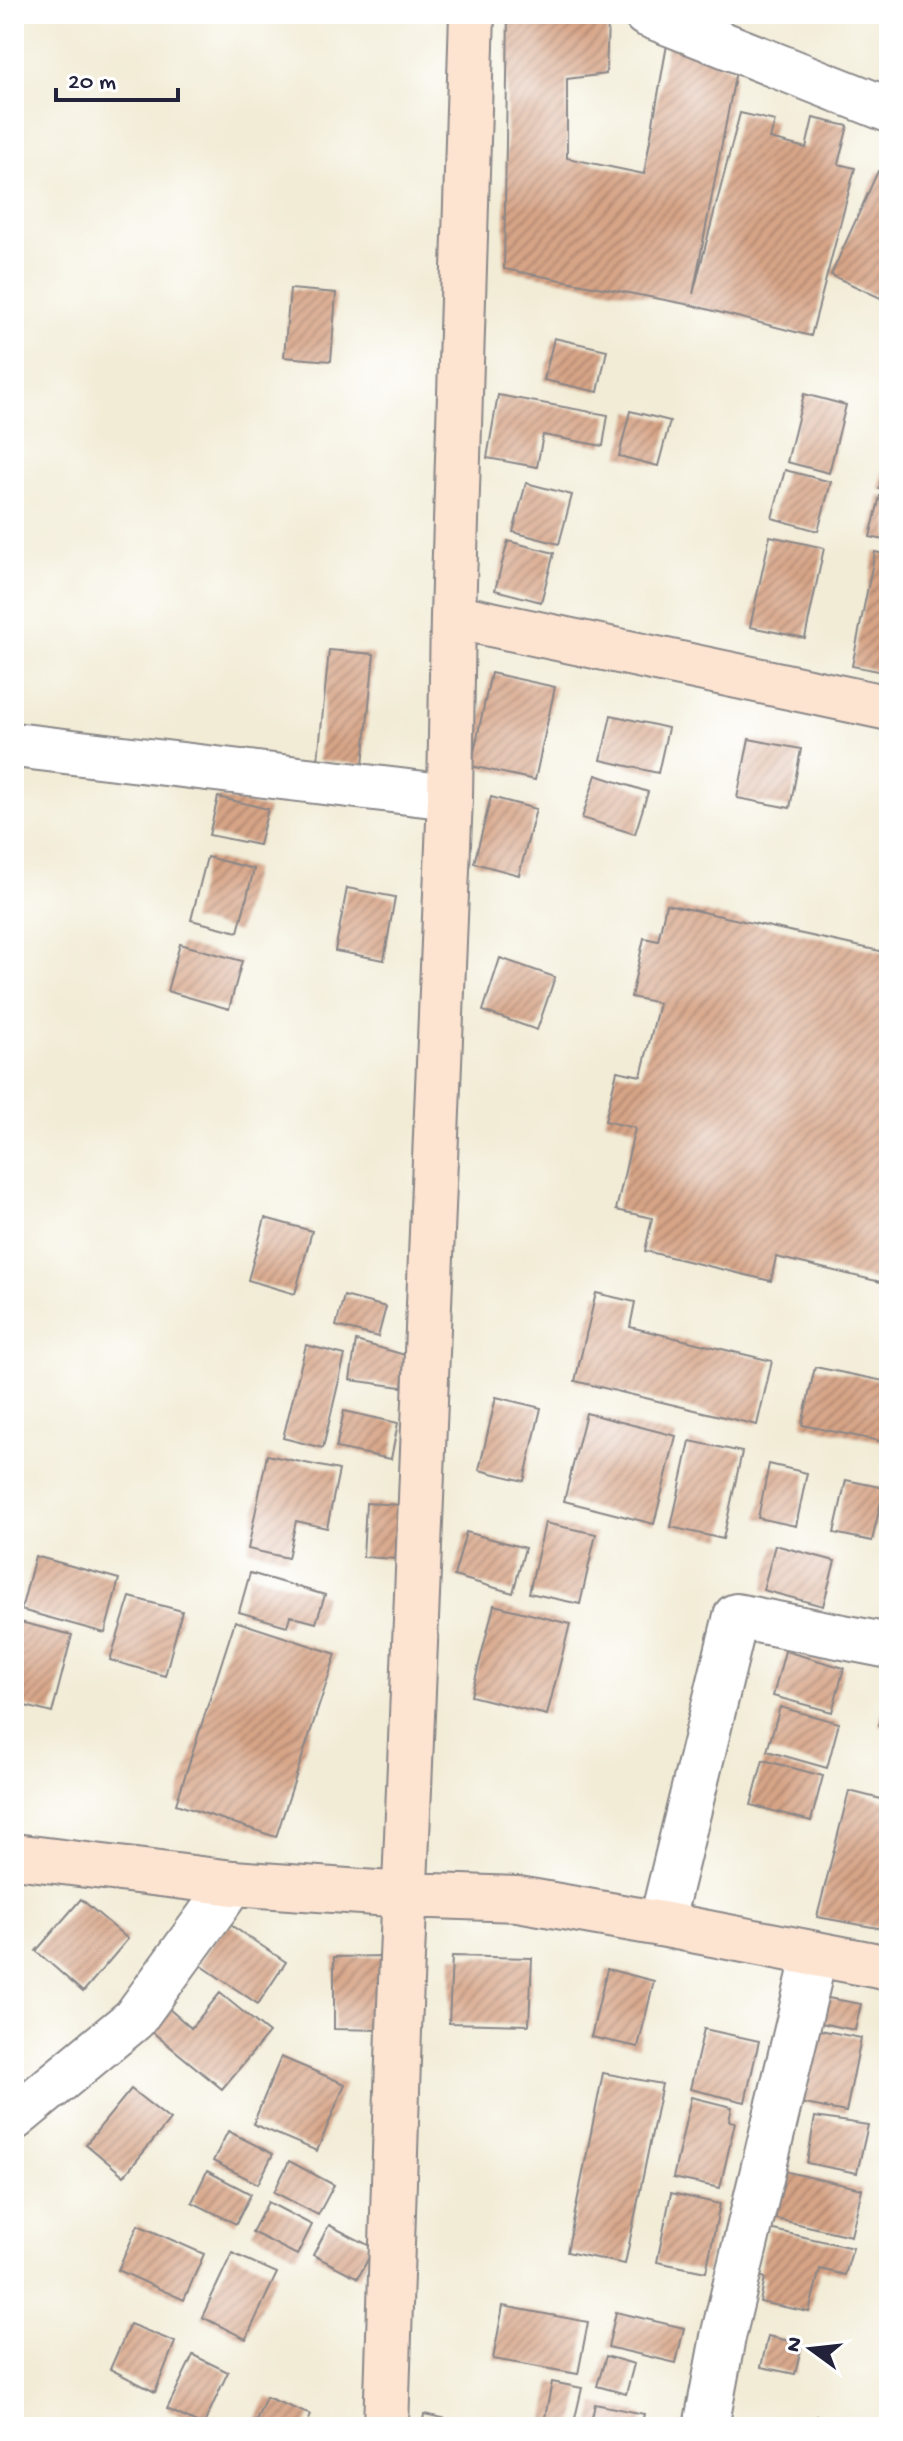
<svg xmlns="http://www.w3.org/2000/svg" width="903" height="2441" font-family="'Gochi Hand',sans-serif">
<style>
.building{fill:url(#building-hatch)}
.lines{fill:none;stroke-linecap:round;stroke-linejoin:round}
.street-casing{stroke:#8a8788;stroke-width:48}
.secondary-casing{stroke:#8a8788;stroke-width:48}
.street{stroke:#fff;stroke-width:44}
.secondary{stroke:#fde4d1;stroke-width:44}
</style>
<defs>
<pattern id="building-hatch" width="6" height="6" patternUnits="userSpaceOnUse" patternTransform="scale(2)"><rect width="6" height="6" fill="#d7a486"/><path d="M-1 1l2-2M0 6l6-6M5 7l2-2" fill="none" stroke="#ae856f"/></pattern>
</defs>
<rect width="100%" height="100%" fill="#fff"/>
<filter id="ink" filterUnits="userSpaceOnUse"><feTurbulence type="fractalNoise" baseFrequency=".0125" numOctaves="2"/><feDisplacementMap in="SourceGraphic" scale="16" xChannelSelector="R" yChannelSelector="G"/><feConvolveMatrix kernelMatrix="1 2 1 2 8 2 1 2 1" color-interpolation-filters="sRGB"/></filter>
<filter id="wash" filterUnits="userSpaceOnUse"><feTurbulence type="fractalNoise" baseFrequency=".006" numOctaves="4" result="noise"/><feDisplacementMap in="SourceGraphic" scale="32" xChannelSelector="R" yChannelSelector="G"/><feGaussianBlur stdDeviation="1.8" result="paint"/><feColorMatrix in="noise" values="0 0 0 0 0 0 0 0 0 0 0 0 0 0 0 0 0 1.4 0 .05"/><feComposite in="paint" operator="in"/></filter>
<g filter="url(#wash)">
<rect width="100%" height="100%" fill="#f2ecd6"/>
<g id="blocks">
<!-- building -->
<path class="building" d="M508,14L556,18L557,14H591L608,22L606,74L567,79V158L644,174L668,39L736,71L693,294L740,113L775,121L770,139L806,148L813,118L848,126L838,164L855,168L811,336L691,305L504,269Z
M878,171L889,175V302L831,275Z
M290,289L336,293L331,361L284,357Z
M554,338L607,350L598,392L544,380Z
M804,394L846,405L829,473L787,462Z
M498,395L608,415L603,446L543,435L537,467L487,458Z
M630,411L670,421L658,466L619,456Z
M888,447H889V491L879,489Z
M785,470L831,482L818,531L772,518Z
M526,483L572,495L559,544L513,532Z
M880,496L889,498V541L870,537Z
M770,536L824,548L805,638L750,627Z
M508,541L554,553L541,602L495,590Z
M875,552L889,555V673L852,666Z
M329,650L374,654L363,765L318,760Z
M491,673L555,687L535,780L471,766Z
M611,715L668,728L658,773L601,760Z
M749,739L801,749L790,808L737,798Z
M596,775L648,792L635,834L582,818Z
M218,797L268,809L259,845L209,835Z
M491,797L536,809L519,875L474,863Z
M207,857L254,869L238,932L191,920Z
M347,888L395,897L384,960L335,951Z
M666,904L889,953V1284L776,1257L771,1281L645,1251L652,1218L616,1210L635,1128L605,1121L617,1071L641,1076L659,1003L631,997L644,938L658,941Z
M180,944L242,961L229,1009L167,991Z
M500,958L555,977L537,1030L483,1011Z
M265,1218L312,1231L295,1294L248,1280Z
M596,1293L635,1302L630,1327L772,1361L757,1425L575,1381Z
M344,1296L386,1307L378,1337L336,1326Z
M356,1341L405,1355L402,1387L350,1380Z
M306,1345L345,1355L323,1448L283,1438Z
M815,1367L889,1382V1443L802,1425Z
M496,1397L541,1408L524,1481L479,1470Z
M344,1411L398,1423L391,1459L336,1448Z
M586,1413L676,1436L654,1524L564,1501Z
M690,1441L742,1452L723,1539L671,1527Z
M267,1455L339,1470L327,1528L296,1521L288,1558L248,1549Z
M769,1464L807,1473L796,1526L758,1518Z
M846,1480L884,1488L872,1541L834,1533Z
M366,1503L402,1505L399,1559L363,1557Z
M545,1523L596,1534L580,1604L529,1593Z
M466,1532L525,1548L513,1593L454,1576Z
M775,1545L835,1561L823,1606L763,1590Z
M35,1556L119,1579L105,1633L21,1610Z
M250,1573L325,1595L316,1623L290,1616L287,1626L239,1612Z
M130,1597L182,1611L165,1676L110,1660Z
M494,1605L570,1624L547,1715L471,1696Z
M16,1621L72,1635L52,1713L14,1703Z
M235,1621L336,1654L276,1837L176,1804Z
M785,1651L844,1668L832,1712L773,1696Z
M888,1686L889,1687V1729L879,1726Z
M780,1707L839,1723L827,1768L767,1751Z
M763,1760L823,1776L811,1821L751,1805Z
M849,1791L889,1801V1930L817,1917Z
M81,1899L128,1939L83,1992L36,1951Z
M226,1922L286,1962L258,2004L199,1964Z
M383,1956V2030L334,2029V1957Z
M452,1956L532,1958L529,2025L449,2023Z
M607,1969L654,1981L638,2047L591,2037Z
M220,1993L269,2033L222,2089L150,2030L168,2008L191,2028Z
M817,1996L861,2004L855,2030L811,2021Z
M704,2029L759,2041L745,2102L690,2089Z
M815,2029L861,2038L846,2112L800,2103Z
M281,2057L345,2084L317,2151L253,2124Z
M603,2073L662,2084L625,2264L567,2252Z
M131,2089L170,2120L124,2176L86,2144Z
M691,2097L732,2107L729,2121L735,2122L720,2188L673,2178Z
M815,2117L868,2125L857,2173L807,2163Z
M228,2131L273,2154L258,2184L213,2161Z
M289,2161L334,2185L318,2215L274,2192Z
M207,2171L251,2194L236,2224L192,2202Z
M783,2171L862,2189L851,2236L772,2218Z
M671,2193L720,2204L706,2272L657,2262Z
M268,2202L312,2225L297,2255L252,2232Z
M138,2225L204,2254L184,2300L118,2270Z
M329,2225L374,2248L358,2278L313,2255Z
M769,2229L853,2248L845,2275L820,2269L809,2312L760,2302L765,2278L758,2275Z
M232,2253L277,2273L246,2339L202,2317Z
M503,2306L588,2322L578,2374L493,2359Z
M616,2312L684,2328L676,2363L608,2347Z
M130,2324L175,2342L155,2392L110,2369Z
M768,2336L802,2344L795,2374L761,2367Z
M193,2355L228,2372L203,2426L167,2409Z
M606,2356L634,2364L626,2394L597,2386Z
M552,2382L582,2388L573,2427H543Z
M266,2397L311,2415L306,2427H253Z
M595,2404L644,2414L641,2427H590Z
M424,2414L461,2422L460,2427H422Z
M817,2416L877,2425V2427H815Z"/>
</g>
</g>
<g filter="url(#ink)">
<use href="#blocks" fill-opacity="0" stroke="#8a8788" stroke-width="2"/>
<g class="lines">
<!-- street casing -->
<g class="street-casing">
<path id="street" d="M646,14L889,110
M14,745L450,797
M661,1924L736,1616L889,1646
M14,2118L134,2019L233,1883
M706,2427L723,2337L815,1954"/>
</g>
<!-- secondary casing -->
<g class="secondary-casing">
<path id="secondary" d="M453,616L889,708
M14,1856L233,1883L405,1895L518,1899L661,1924L889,1968
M386,2427L399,2030L450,797L453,616L472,14"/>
</g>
<!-- street -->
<use href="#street" class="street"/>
<!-- secondary -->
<use href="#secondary" class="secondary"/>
</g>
</g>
<!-- margin -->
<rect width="903" height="2441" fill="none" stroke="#fff" stroke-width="48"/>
<!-- north arrow -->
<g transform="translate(811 2349) rotate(285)" stroke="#ffffff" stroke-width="6" paint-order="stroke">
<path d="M0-6L14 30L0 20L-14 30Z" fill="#22223b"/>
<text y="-12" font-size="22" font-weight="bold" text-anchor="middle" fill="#22223b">N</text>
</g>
<!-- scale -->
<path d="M56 88v12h122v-12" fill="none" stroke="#22223b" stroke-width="4"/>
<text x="68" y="88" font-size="24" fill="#22223b" stroke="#ffffff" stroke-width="6" paint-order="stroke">20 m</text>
</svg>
